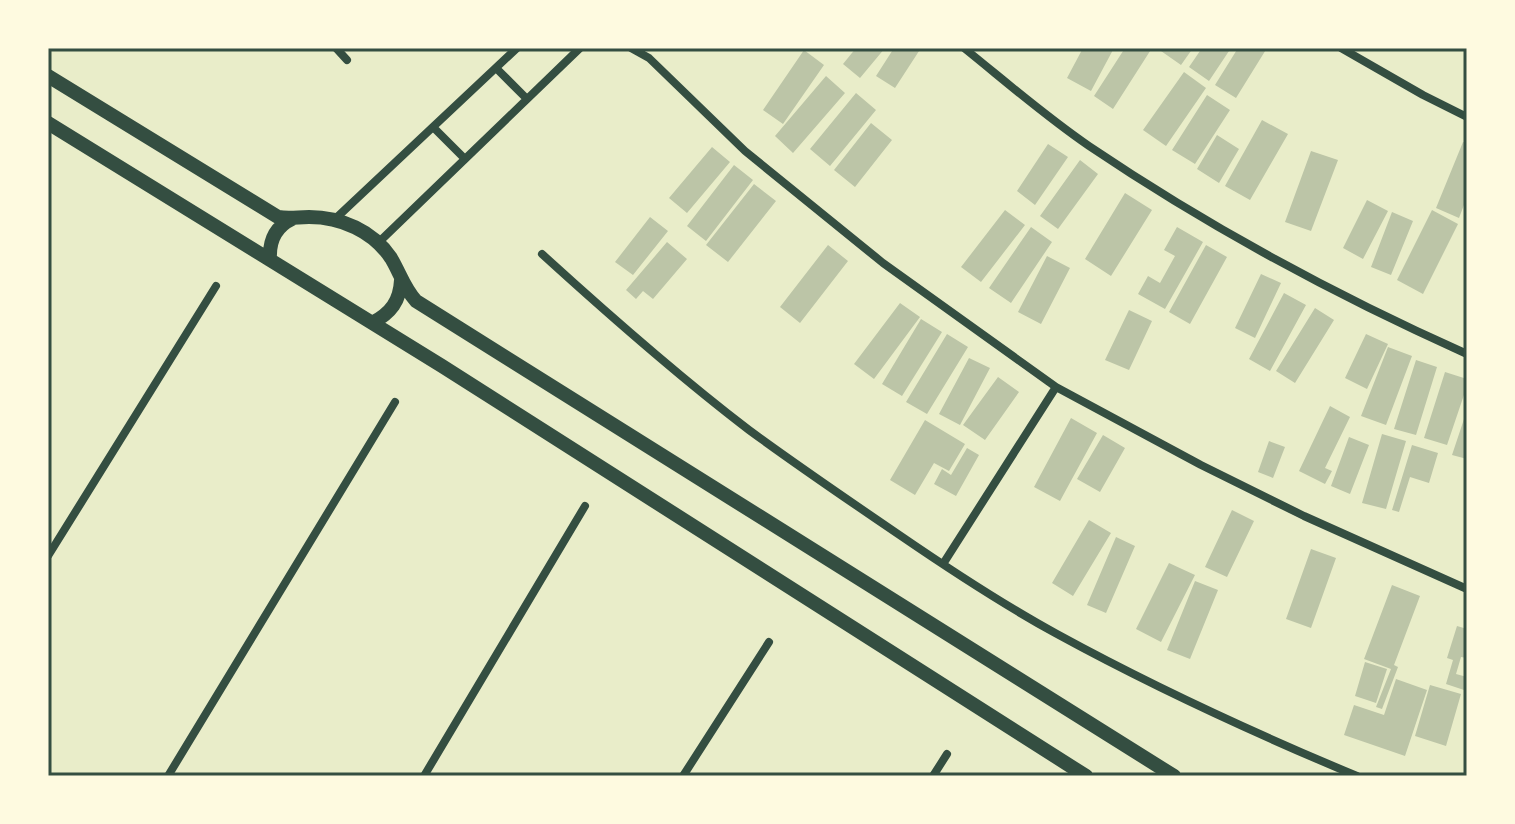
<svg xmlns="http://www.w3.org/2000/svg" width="1515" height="824" font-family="'PT Sans Narrow',sans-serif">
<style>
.building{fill:#bcc5a7}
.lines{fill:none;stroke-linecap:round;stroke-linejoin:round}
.minor{stroke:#344e41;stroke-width:8}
.tertiary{stroke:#344e41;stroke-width:14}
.neatline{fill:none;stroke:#344e41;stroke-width:3}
</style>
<rect width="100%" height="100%" fill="#e9edc9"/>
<!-- building -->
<path class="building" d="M856,48H885L860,78L843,64Z
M894,48H921L895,88L876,76Z
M1083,48H1114L1091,91L1067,78Z
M1125,48H1152L1113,109L1094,96Z
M1163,48H1193L1181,65L1161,51Z
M1202,48H1231L1209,81L1189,67Z
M1238,48H1267L1236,98L1215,85Z
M804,50L824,65L783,124L763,110Z
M1184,72L1206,88L1166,146L1143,130Z
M826,76L845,93L793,153L775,136Z
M856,93L876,110L830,166L810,149Z
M1207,95L1230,110L1195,164L1172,150Z
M1262,120L1288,134L1250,200L1225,186Z
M871,123L892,140L855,187L834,170Z
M1217,135L1239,149L1219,183L1197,169Z
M1463,142L1467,143V197L1459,218L1436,208Z
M1048,144L1068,157L1035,205L1017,191Z
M712,147L730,162L687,213L669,198Z
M1311,151L1338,160L1311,231L1285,222Z
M1080,160L1098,174L1058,229L1040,216Z
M734,165L753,180L706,241L687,226Z
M754,184L776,201L728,262L706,245Z
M1125,193L1152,210L1111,276L1085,259Z
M1367,200L1388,211L1363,259L1343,248Z
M1005,210L1025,225L981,282L961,267Z
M1432,210L1458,224L1423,294L1397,280Z
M1392,212L1413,221L1391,275L1371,267Z
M650,217L668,231L633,275L615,262Z
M1031,227L1052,242L1011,303L989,288Z
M1177,227L1203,242L1165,309L1138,294L1148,276L1160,283L1175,256L1164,250Z
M667,242L687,259L653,299L643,291L636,299L626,290Z
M828,245L848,261L800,323L780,307Z
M1206,245L1227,257L1190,324L1169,312Z
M1047,256L1070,268L1041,324L1018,312Z
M1261,274L1281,283L1255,338L1235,328Z
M1284,293L1306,305L1270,371L1249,359Z
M900,303L920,317L874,379L854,364Z
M1315,308L1334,320L1295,383L1276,371Z
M1129,310L1152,321L1129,370L1105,360Z
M921,319L942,332L902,396L882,384Z
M947,334L968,347L927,414L906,402Z
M1366,334L1388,344L1367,389L1345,378Z
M1388,347L1412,356L1386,425L1361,416Z
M969,358L990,368L960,425L939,414Z
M1416,360L1437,367L1416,435L1394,429Z
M1445,372L1467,379V386L1447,445L1424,438Z
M998,377L1019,392L985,440L963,425Z
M1330,406L1350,417L1325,468L1332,471L1325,484L1299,471Z
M1467,410V459L1452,455Z
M1071,418L1097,433L1060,501L1034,487Z
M925,420L965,444L949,471L934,463L915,495L890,480Z
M1382,434L1406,441L1386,509L1362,503Z
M1103,435L1125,448L1100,492L1077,479Z
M1349,437L1369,445L1350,494L1331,486Z
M1269,441L1285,447L1273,478L1258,472Z
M1412,445L1438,453L1429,483L1410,477L1399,512L1392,510Z
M967,448L979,455L956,496L934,484L942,469L951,475Z
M1232,510L1254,521L1227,577L1205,567Z
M1089,520L1111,533L1073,596L1052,583Z
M1116,537L1135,546L1106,613L1087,605Z
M1311,549L1336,558L1311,628L1286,619Z
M1169,563L1195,575L1161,642L1136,629Z
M1195,581L1218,590L1190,659L1167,650Z
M1392,585L1420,596L1394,665L1398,667L1382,709L1376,707L1391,669L1364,659Z
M1457,626L1467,629V658L1461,657L1456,674L1467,677V691L1446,684L1453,660L1447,658Z
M1365,662L1387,669L1376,703L1355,696Z
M1396,679L1427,690L1405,756L1344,735L1354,705L1384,715Z
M1430,685L1461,694L1446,746L1415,736Z"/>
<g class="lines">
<!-- minor -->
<path class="minor" d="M336,48L347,60
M631,48L649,58L745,151L883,263L1056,387L1201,465L1304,516L1467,589
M964,48C1005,81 1045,116 1089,146C1209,227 1335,295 1467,354
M1341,48L1423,95L1467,117
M496,68L527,99
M433,127L465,159
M334,220L517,48
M378,243L580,48
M542,254C609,315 677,375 749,430C798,466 848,500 898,534C949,569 1002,604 1057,634C1154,687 1254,733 1357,776
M48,556L216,286
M943,564L1056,387
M168,776L395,402
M424,776L585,506
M683,776L769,642
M933,776L947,754"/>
<!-- tertiary -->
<path class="tertiary" d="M48,76L278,217C289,219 298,217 309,217C341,217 373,231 391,258C400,273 404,288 416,301L1174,776
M48,123L442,366L1086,776
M270,259C269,241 275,227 292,219
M372,323C391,313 400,301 401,280"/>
</g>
<!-- border -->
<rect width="1515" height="824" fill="none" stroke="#fefae0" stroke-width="100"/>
<rect x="50" y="50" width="1415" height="724" class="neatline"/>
</svg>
